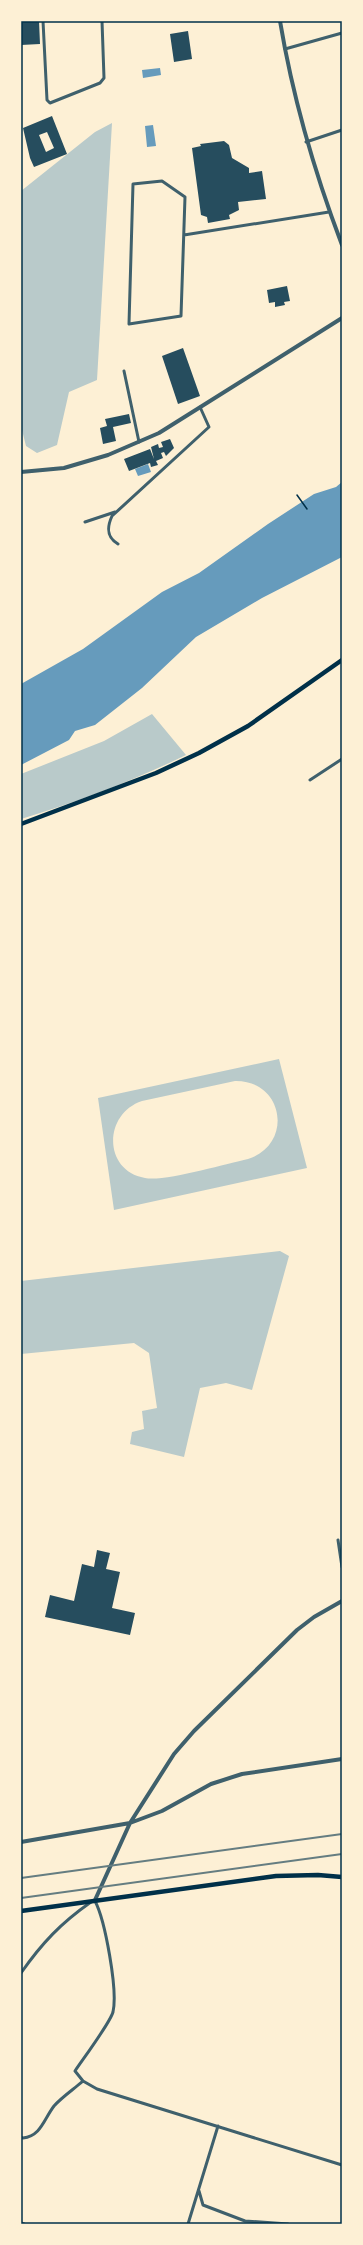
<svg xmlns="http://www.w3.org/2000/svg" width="363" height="2245" font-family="'Fira Sans',sans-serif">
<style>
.green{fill:#b9caca;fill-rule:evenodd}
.water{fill:#669bbc}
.building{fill:#264d5e;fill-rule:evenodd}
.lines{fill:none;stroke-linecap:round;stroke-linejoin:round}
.path{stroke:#003049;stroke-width:1.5}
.minor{stroke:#3f606c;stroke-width:3}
.tertiary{stroke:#3f606c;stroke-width:4}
.secondary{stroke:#003049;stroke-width:4.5}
.rail{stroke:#657d81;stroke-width:2}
.neatline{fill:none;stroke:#003049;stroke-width:1.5}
</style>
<rect width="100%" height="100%" fill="#fdf0d5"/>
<!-- green -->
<path class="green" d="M112,123L97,380L69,392L57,445L37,453L26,446L21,426V191L95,132Z
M152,714L186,755C133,781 77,802 21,819V774L104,741Z
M279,1059L307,1168L114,1210L98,1098ZM235,1081C284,1080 294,1144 248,1159C225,1164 164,1182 145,1178C103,1171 103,1114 142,1101Z
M280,1251L289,1256L252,1390L226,1383L200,1388L184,1457L130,1444L132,1432L144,1429L142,1411L157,1408L149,1353L134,1343L21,1354V1281Z"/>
<!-- water -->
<path class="water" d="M160,68L161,75L143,78L142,70Z
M153,125L156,146L147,147L145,126Z
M148,464L151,472L138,476L135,469Z
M342,482V557L262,598L196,637L142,688L95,725L75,731L69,740L21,765V684L83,649L162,592L199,573L268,524L314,494L336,487Z"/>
<!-- building -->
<path class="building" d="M21,21H39L40,44L21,45Z
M188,31L192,59L174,62L170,34Z
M52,116L67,154L34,167L30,158L23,128ZM47,132L54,148L46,152L39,135Z
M224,141L229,145L232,158L249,168V173L262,171L266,199L238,202L239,210L229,215L230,219L208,223L207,217L201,215L192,148L201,146L200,144Z
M287,286L290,301L284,302L285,305L275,307V302L269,303L267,290Z
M183,348L200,396L178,404L162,356Z
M129,414L131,423L113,427L116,441L103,444L100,428L107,426L105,419Z
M170,439L174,448L166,456L164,452L161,453L163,458L156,461L158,465L151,467L150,463L129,471L124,459L150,449L154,459L151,447L158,444L159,448L163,447L161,442Z
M97,1550L110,1553L106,1569L120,1572L112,1608L135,1613L130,1635L45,1617L50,1595L74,1601L82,1564L94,1567Z"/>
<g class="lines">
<!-- path -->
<path class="path" d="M297,495L307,509"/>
<!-- minor -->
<path class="minor" d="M43,21L47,100L50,103L100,83L104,78L102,21
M285,49L342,33
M306,142L342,130
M162,181L185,197L181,316L129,324L133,184Z
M184,235L329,212
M124,371L139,442
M85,522L115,512
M118,544C106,537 107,527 112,516L209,427L200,407
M310,780L342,759
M338,1540L342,1567
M95,1901C105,1920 118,1990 113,2012C110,2023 83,2059 75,2071L83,2081L97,2089L342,2165
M21,1973C42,1943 61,1923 91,1902
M21,2137L23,2138C41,2136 44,2119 54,2106C62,2097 74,2089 83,2081
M199,2191L203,2205L245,2221L288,2224
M21,2223L24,2224
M188,2224L218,2126"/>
<!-- tertiary -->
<path class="tertiary" d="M280,21C293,99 314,171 342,245
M21,472L64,468L108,455L159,433L342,318
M21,1842L130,1823L162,1811L211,1784L242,1774L342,1759
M95,1900L130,1823L174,1754L194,1731L297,1630L314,1617L342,1601"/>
<!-- secondary -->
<path class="secondary" d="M21,824L156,773L199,753L248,726L342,660
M21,1911L276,1876L318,1875L342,1877"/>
<!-- rail -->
<path class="rail" d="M21,1878L342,1834
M21,1898L342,1854"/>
</g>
<!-- border -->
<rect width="363" height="2245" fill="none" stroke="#fdf0d5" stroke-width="44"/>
<rect x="22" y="22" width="319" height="2201" class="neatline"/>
</svg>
